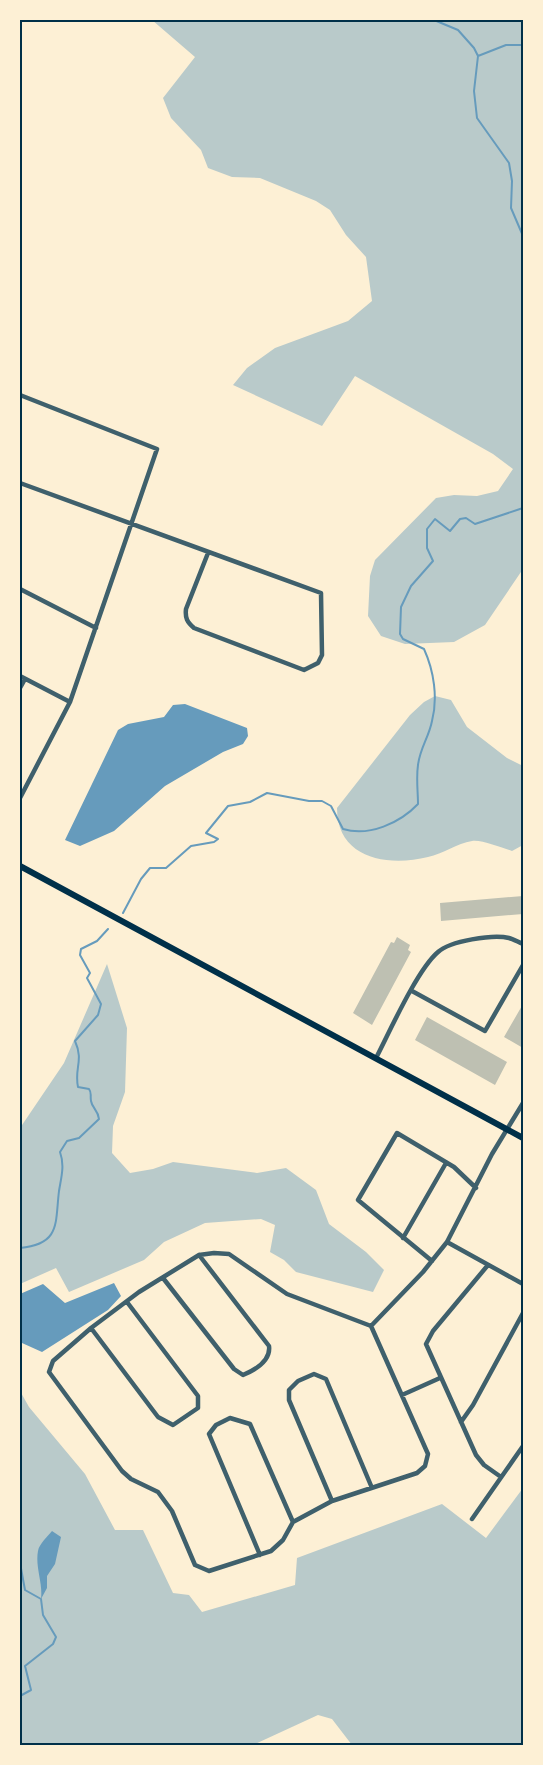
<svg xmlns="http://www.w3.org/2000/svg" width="543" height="1765" font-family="'Playfair Display',serif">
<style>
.green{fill:#b9caca}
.water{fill:#669bbc}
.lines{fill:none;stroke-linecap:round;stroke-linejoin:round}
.stream{stroke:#669bbc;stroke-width:2}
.building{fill:#bec0b2}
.minor{stroke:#3f606c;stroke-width:4.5}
.secondary{stroke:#003049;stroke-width:6}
.neatline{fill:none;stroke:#003049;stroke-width:2}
</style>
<rect width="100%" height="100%" fill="#fdf0d5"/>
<!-- green -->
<path class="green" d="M152,20H523V569L485,625L454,642L405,644L381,636L368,616L370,576L375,560L436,498L454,495L477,496L498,491L513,469L493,454L355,376L322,426L233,385L247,368L275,348L348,321L372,301L366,257L346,235L330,210L316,201L260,178L232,177L208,168L201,150L171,118L163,98L195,57Z
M435,696L451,700L467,727L507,758L523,766V845L512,851C503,848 480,839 472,841C457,843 443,854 428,857C388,867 337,859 337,808L410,715L424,702Z
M107,964L127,1028L125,1092L113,1126L112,1153L130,1173L153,1169L173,1162L257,1173L286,1168L316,1190L329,1224L366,1252L384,1270L373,1292L296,1272L284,1260L270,1252L275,1225L261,1219L205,1223L164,1242L144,1260L69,1292L56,1268L20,1284V1128L64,1063Z
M20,1391L29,1407L85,1474L115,1530H143L173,1593L189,1595L202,1612L295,1585L297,1558L442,1504L486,1538L523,1488V1745H352L332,1719L318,1715L253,1745H20Z"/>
<!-- water -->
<path class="water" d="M185,704L247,728L248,736L243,744L223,752L165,786L114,831L80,846L65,840L118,730L128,724L164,717L173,705Z
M114,1283L121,1296L108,1310L42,1352L22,1343L20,1294L43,1284L65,1303Z
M52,1531L61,1537L55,1564L47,1576V1588L41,1599C43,1583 35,1567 38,1551C39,1544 48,1536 52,1531Z"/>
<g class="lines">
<!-- stream -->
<path class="stream" d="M434,20L458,30L474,48L478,56L474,91L477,118L509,163L512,181L511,208L523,236
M478,56L506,45H523
M123,913L141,879L150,868H166L191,846L214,842L218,839L206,833L228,806L250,802L267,793L309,801H322L331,806L343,829C369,837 400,823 418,804C418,792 416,778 418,765C420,748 429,737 432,721C438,698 434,671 424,649L403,639L400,634L401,607L411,586L433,561L427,548V529L435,519L450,531L460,519L466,518L475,524L523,508
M20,1248C61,1244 55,1223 59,1191C61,1178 65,1166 60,1152L67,1141L79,1138L99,1119C98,1110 92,1108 91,1101C90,1095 92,1093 89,1089L78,1087C74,1068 84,1061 75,1041L98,1015L101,1004L87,978L90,973L80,955L81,949L97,941L108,929
M20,1563L25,1590L41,1599L43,1615L56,1637L53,1644L25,1666L31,1690L20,1696"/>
</g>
<!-- building -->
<path class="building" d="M523,896V914L441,921L440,903Z
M397,937L410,945L408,950L411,952L372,1025L353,1013L391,942L394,943Z
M523,1004V1048L504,1037Z
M427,1017L507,1062L495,1085L415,1040Z"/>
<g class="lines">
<!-- minor -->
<path class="minor" d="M20,395L157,449L70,702L20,798
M20,483L321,593L322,655L318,663L304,670L194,628C187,622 185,618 186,609L208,553
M20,589L96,628
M20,676L70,702
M20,688L25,679
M412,991L485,1031L523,965
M376,1058C390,1031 417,970 438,952C450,941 493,934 509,938C513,939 518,942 523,944
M403,1238L446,1163
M447,1242L523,1284
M214,1253L229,1254L287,1294L371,1326L428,1454L425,1466L417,1473L332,1501L293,1522L283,1540L271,1551L209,1571L195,1565L172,1511L158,1492L131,1479L122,1471L49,1372L53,1361L91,1328L139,1292L199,1255Z
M432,1261L358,1200L397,1133L454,1167L476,1188
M488,1265L433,1331L426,1344L476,1455L484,1465L501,1477
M163,1278L234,1369L243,1375C255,1370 271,1361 269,1346L199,1255
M371,1326L423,1272L447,1242L492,1154L523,1103
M91,1328L158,1417L173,1425L198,1408V1396L127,1302
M402,1395L440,1378
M461,1422L473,1405L523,1313
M332,1501L289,1400V1390L298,1381L314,1374L326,1379L372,1488
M472,1519L523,1446
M260,1555L209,1434L216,1425L230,1418L250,1424L293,1522"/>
<!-- secondary -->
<path class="secondary" d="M20,866L523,1138"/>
</g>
<!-- border -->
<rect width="543" height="1765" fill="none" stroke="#fdf0d5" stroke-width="42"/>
<rect x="21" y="21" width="501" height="1723" class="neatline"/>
</svg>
